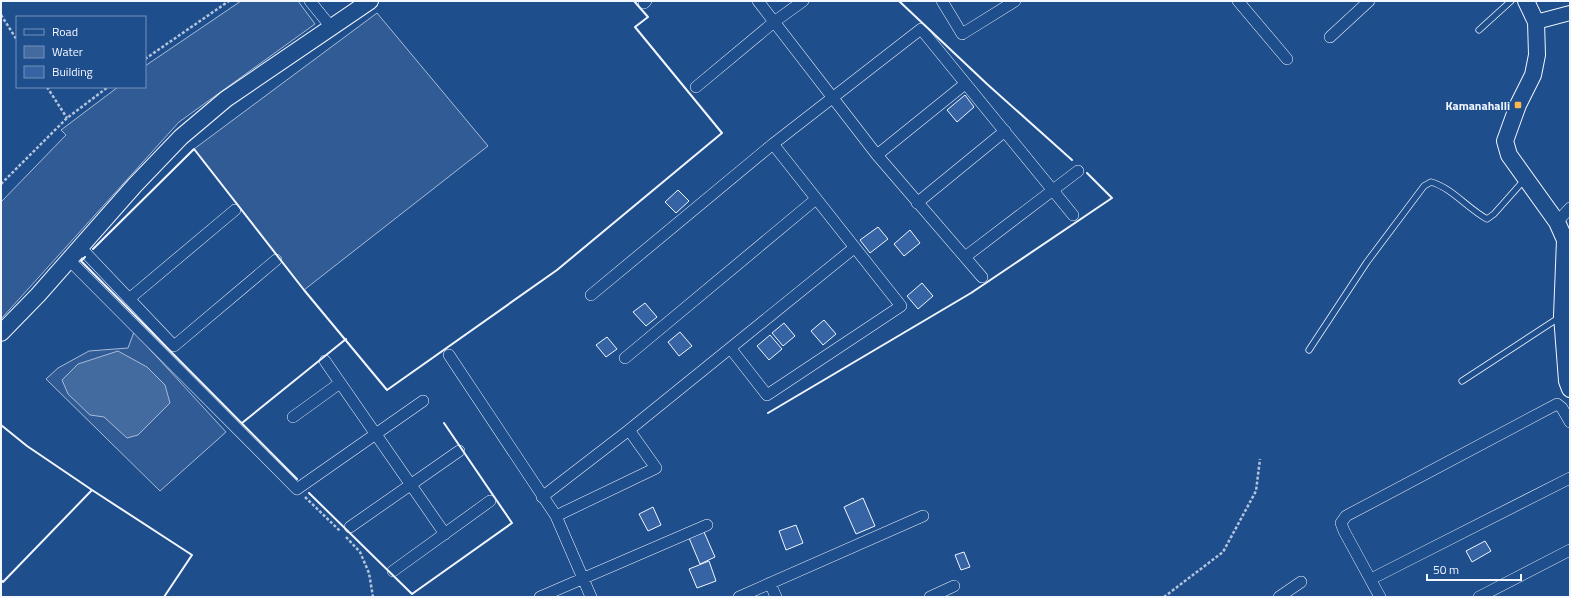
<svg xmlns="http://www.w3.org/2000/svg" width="1571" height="598" font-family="'Titillium Web',sans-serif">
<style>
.built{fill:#305b95;stroke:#a8bbd7}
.water{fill:#446ba0;stroke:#a8bbd7}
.building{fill:#3563a3;stroke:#f2f6ff}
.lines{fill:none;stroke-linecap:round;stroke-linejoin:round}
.service-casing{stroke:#f2f6ff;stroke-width:7}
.minor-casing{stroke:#f2f6ff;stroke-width:12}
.tertiary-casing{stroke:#f2f6ff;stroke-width:16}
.secondary-casing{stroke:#f2f6ff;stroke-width:18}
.path{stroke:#b3c4dc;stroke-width:2.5;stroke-dasharray:3 2;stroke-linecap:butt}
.service{stroke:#1f4e8c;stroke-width:5.5}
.minor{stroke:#1f4e8c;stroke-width:11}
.tertiary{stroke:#1f4e8c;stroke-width:14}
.secondary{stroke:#1f4e8c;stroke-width:16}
.wall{stroke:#f2f6ff;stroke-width:2}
.poi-dot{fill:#ffb74d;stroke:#1f4e8c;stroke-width:1.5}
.labels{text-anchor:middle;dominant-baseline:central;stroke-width:3;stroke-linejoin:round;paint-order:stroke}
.poi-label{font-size:12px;font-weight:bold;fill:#f2f6ff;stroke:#1f4e8c;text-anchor:end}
</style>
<rect width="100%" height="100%" fill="#1f4e8c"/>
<!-- built -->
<path class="built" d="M241,1H298L315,24L179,122L1,319V202L66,135L61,130L118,87H145V66Z
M377,13L488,146L304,290L194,149Z
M134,332L226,432L160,491L46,379L58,368L89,351L128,348Z"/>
<!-- water -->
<path class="water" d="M118,351L147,367L165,385L170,403L138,435L127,438L104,417L90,415L68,394L62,380L78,364Z"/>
<!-- building -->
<path class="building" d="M965,95L974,107L957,122L947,110Z
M678,190L689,201L676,213L665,202Z
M878,227L888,239L870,253L860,240Z
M910,230L920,243L904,256L894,244Z
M922,283L933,296L918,309L907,296Z
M645,303L657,317L646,326L633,312Z
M824,320L836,334L823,345L811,331Z
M784,323L795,336L783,346L772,333Z
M680,332L692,346L679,356L668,342Z
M770,335L782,349L769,360L757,346Z
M607,337L617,349L606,357L596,345Z
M863,498L875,526L856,534L844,507Z
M653,507L661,525L648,531L639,514Z
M796,525L803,543L786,550L779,531Z
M704,532L715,557L700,564L689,538Z
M1485,541L1491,551L1472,562L1466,551Z
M964,552L970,567L961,570L955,555Z
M709,561L716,581L697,588L689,569Z"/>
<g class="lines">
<!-- service casing -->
<g class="service-casing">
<path id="service" d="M1479,30L1511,1
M1309,350L1367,262L1424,186L1431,182C1452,188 1467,208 1487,219L1494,214L1525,179
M1462,381L1560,317"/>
</g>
<!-- minor casing -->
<g class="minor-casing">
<path id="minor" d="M310,1L331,27
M758,1L877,155L982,277
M942,1L962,34L1015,1
M1238,1L1287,59
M644,3L646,1
M1330,37L1369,1
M696,87L774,22L803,1
M877,155L965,84
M917,203L1005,131
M1557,222L1570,208
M80,247L174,346L276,260
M965,257L1078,171
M69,260L297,489L423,401
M591,295L773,144L921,29L1073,215
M129,299L235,210
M731,349L767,395L901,306L773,144
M449,355L556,516L591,597
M625,358L816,199
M325,361L445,534
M293,417L340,383
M542,497L629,430L854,248
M556,516L656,468L629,430
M350,527L459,451
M393,571L490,501
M1371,579L1570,478
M770,583L776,597
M540,597L707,525
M739,597L923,516
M930,597L954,586
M1279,597L1301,582
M1380,597L1344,531L1341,523L1346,516L1557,404L1562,408L1570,422
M1479,597L1570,550"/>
</g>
<!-- tertiary casing -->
<g class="tertiary-casing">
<path id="tertiary" d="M1536,22L1570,13"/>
</g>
<!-- secondary casing -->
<g class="secondary-casing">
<path id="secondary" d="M1526,1L1536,22L1537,55L1533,75L1518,105L1505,141L1509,155L1557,222L1565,240L1562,316L1567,381L1570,389
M1,333L38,295L135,185L181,137L226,99L370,1"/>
</g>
<!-- path -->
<path class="path" d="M1,15L17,40
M145,59L229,1
M47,87L67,118
M1,184L67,118L108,87
M305,497L340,531
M346,537L360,552L369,573L373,597
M1164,597L1223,552L1256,491L1260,459"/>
<!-- service -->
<use href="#service" class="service"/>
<!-- minor -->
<use href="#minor" class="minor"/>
<!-- tertiary -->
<use href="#tertiary" class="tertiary"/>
<!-- secondary -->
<use href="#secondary" class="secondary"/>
<!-- wall -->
<path class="wall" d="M899,1L987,84L1072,160
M93,249L194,149L304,290L387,390L557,270L722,133L635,27L648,17L634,1
M85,257L81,261L297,479
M768,413L971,293L1112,198L1087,173
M242,423L346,339
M1,425L27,446L92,490L3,582L1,580
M92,490L192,555L164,597
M309,493L412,594L512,523L444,423"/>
</g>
<!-- markers -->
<rect class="poi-dot" x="1514" y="101" width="8" height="8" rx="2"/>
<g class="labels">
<!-- poi labels -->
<g class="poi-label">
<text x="1510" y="105">Kamanahalli</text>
</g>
</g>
<!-- border -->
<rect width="1571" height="598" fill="none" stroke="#f2f6ff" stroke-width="4"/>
<!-- legend -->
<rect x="16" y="16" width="130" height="72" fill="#1f4e8c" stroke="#7391ba"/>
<rect x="24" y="29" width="20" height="6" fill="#1f4e8c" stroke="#7391ba"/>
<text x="52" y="36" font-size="12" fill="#f2f6ff">Road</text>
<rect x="24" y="46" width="20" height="12" fill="#446ba0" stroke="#7391ba"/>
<text x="52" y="56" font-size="12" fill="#f2f6ff">Water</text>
<rect x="24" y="66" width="20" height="12" fill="#3563a3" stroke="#7391ba"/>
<text x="52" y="76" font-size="12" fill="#f2f6ff">Building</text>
<!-- scale -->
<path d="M1427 574v6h94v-6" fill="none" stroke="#f2f6ff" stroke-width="2"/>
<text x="1433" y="574" font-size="12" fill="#f2f6ff" stroke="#1f4e8c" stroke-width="3" paint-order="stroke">50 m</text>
</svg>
